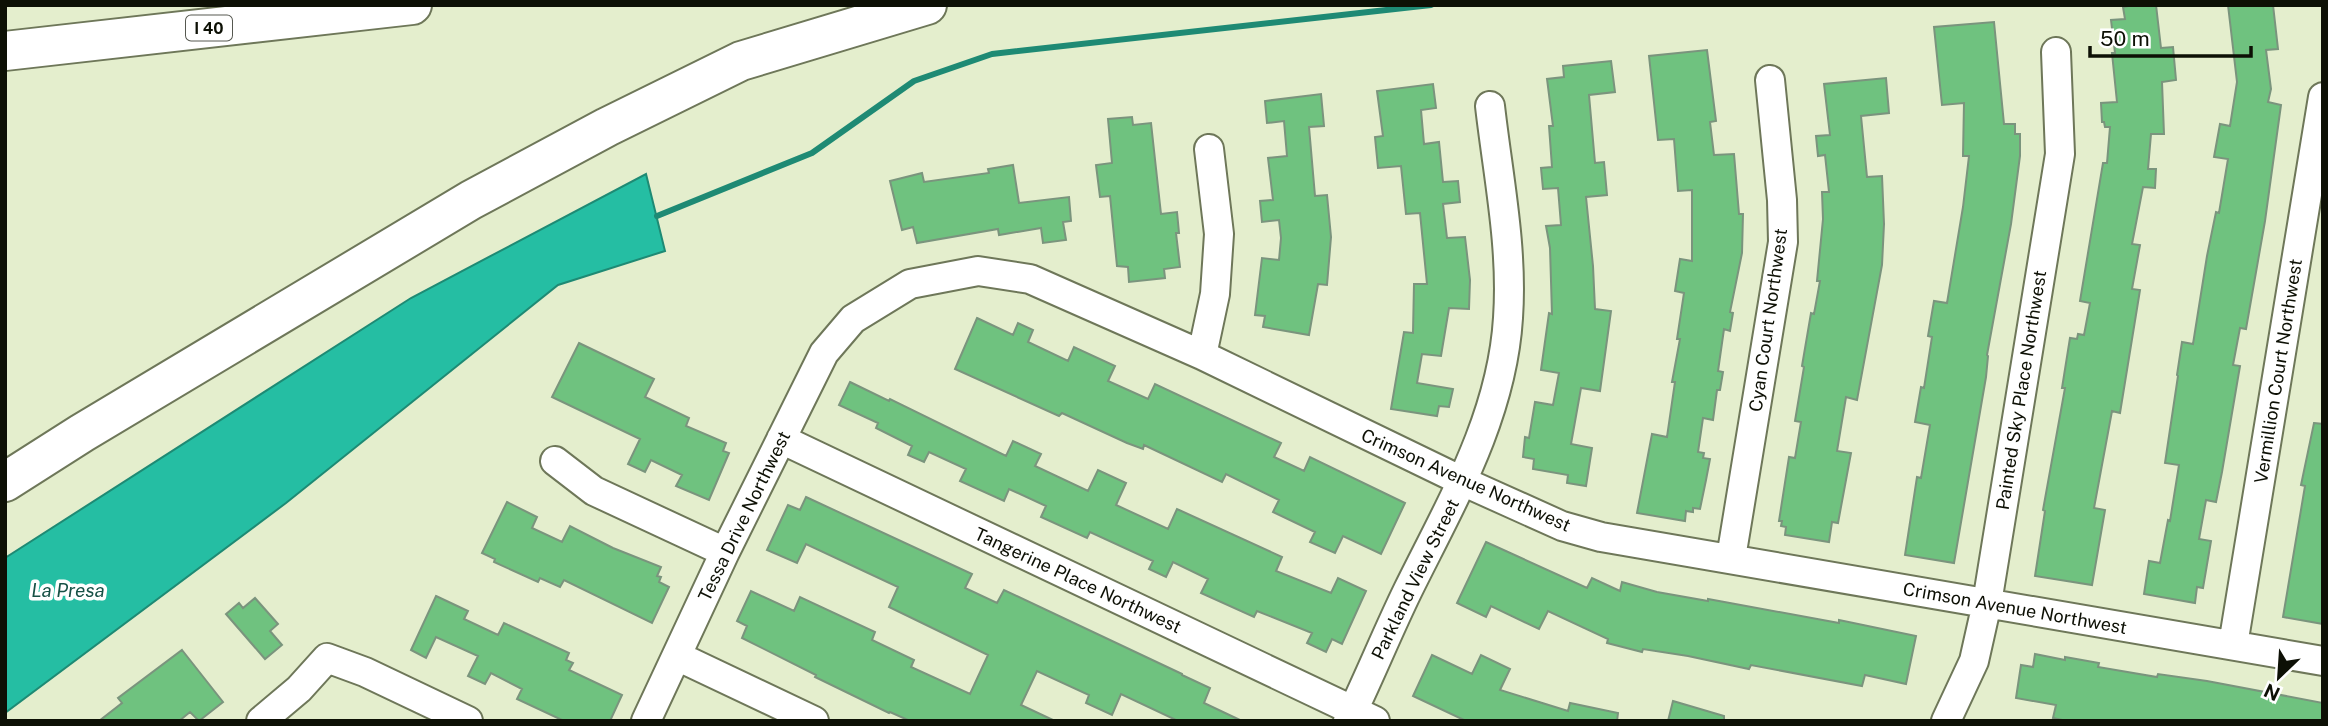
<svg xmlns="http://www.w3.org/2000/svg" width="2328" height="726" font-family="'Public Sans',sans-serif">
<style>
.water{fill:#25bea3;stroke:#1e8a74;stroke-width:2}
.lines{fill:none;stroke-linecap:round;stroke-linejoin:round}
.stream{stroke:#1e8a74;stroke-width:6}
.building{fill:#6fc27f;stroke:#7a947d;stroke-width:2}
.minor-casing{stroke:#6e7759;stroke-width:32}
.highway-casing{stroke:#6e7759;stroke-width:42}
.minor{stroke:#fff;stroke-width:28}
.highway{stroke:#fff;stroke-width:38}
.labels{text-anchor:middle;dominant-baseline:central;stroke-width:7;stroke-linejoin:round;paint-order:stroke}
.shield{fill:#fff;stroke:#565850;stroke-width:2}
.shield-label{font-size:16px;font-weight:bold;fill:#0d1005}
.street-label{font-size:18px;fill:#0d1005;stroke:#fff}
.water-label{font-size:19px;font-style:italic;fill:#175146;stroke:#fff}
</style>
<rect width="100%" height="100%" fill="#e4eecd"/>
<!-- water -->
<path class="water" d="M646,174L665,251L558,285L286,503L5,713V558L411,298Z"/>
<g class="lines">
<!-- stream -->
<path class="stream" d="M657,216L812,153L914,81L992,54L1431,5"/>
</g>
<!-- building -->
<path class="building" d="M2134,5H2156L2161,48L2173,47L2176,80L2162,82L2164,134H2151L2148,169H2156L2155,188L2143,187L2132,244L2140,245L2132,289L2140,290L2120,413L2112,411L2094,508L2105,510L2092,585L2035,576L2045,511L2043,510L2065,388H2062L2070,338L2077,339L2078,334L2084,335L2090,303L2080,301L2103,163H2107L2110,127H2105L2104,122H2102L2101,103L2117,102L2112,53H2115L2111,20L2125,19L2123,7Z
M2228,5H2273L2278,49L2266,50L2271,89L2268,102L2281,105L2265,221L2246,329L2240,328L2233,365L2240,366L2222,472L2216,502L2206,500L2199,539L2211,541L2203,588L2197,587L2195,603L2144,594L2149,561L2160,563L2168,520L2170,521L2179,465L2165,463L2178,376L2177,375L2182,342L2193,344L2207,256L2216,212L2219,213L2228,159L2214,157L2220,124L2230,126L2237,82Z
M1994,22L2004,124H2015V134H2020V156L2011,224L1987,355L1988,356L1986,377L1954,563L1905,555L1917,477L1921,478L1930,425L1915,422L1921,387L1924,388L1932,337L1928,336L1934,301L1947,303L1963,207L1969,156H1963L1964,103L1942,105L1934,27Z
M1707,50L1716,121L1710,122L1714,155L1734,154L1739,214H1743L1742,253L1730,312L1733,313L1730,331L1724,329L1718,371L1723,372L1720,390H1717L1713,420L1703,418L1698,452L1704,453L1703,458L1710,459L1706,480L1700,509L1693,508V512L1686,511L1685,521L1637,513L1652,434L1667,437L1675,382H1672L1680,339H1677L1684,293L1675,291L1680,259L1692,261V190L1678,191L1674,139L1658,140L1649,56Z
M1611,61L1615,92L1589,95L1595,163L1604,162L1607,195L1586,197L1593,266L1595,309L1611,311L1600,391L1581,388L1571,444L1592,448L1586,486L1567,483L1568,475L1533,469L1534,459L1523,457L1525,437L1529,438L1535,402L1553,405L1559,373L1541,370L1549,313L1552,314L1550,248L1546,226L1561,225L1558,188L1543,189L1541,168L1552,167L1549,126H1553L1547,79L1564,77L1563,66Z
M1886,78L1889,113L1861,116L1867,177L1882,176L1884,224L1882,265L1857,400L1846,397L1837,451L1851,453L1838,523L1832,522L1829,542L1785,535L1786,527L1781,526L1782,521H1779L1789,457L1795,458L1801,422L1795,421L1804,367L1802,366L1811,313L1814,314L1820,281H1817L1823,219L1822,192H1829L1825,155L1818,156L1816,136L1830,135L1824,84Z
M1433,84L1436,108L1421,110L1424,144L1439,142L1443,182L1458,181L1460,202L1443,204L1447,238L1465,237L1470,280L1469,309L1449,308L1441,356L1422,354L1417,383L1453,389L1449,407L1439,406L1437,416L1391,409L1404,332L1413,333L1414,284H1427L1420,213L1406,214L1401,166L1378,168L1375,137L1383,136L1377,91Z
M1321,94L1324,126L1309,127L1315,196L1327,195L1331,237L1327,285L1318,284L1309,335L1263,327L1265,316L1255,315L1262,258L1279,260L1281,238L1279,220L1262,222L1260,201L1273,200L1268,158L1287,156L1284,121L1267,123L1265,101Z
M1132,117L1133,125L1151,123L1161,214L1177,212L1179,233H1176L1180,267L1164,269L1165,278L1129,282L1128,267L1117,266L1110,196L1100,197L1096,165L1112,163L1108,119Z
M1013,165L1019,203L1069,197L1071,221L1063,222L1066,240L1043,243L1041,228L999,235L998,229L917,243L913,227L902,230L890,181L922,173L924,182L989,173L988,169Z
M977,318L1013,335L1018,323L1033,330L1028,342L1068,361L1074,347L1115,366L1108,381L1148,399L1155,384L1281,443L1274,457L1304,471L1310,457L1405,503L1381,554L1343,536L1335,553L1310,542L1315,532L1273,512L1279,500L1226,474L1222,482L1144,445L1143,449L1127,443L1062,413L1059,416L955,369Z
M579,343L654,379L645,397L689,418L686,426L726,443L723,451L729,453L709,500L676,486L682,475L651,460L645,472L628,464L640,439L552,397Z
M850,382L889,401L890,399L1006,456L1013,441L1041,454L1035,466L1088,491L1098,470L1126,483L1116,505L1168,529L1177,509L1282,557L1276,571L1331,593L1338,578L1366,591L1342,644L1332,639L1326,652L1307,643L1312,633L1257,611L1254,617L1201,593L1208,579L1173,562L1166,577L1149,569L1153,561L1090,532L1087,538L1041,517L1046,506L1009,489L1004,501L960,481L966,469L929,452L924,462L908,455L912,446L876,428L878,423L839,405Z
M2314,423L2323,424V624L2283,617L2305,486L2301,485Z
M806,497L972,574L965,588L997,603L1004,590L1182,674V675L1210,688L1204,703L1242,721H1178L1121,694L1112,715L1086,703L1089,695L1037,671L1021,705L1055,721H910L890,712L889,713L815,677L816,675L742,638L747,626L737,621L751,591L794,611L800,597L875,632L872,640L914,660L911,667L970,694L988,655L889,607L898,587L806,544L797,563L767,550L788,505L800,510Z
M507,502L537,517L532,528L562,542L570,526L613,548L661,567L657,576L661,577L659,582L669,587L652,623L564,580L560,587L540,578L538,582L494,562L495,559L482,553Z
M1486,542L1587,588L1592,578L1620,591L1622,582L1657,592L1708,601V599L1839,623V620L1916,636L1906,684L1865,675L1862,686L1751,665L1749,669L1688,656L1643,649L1642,652L1607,643L1608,639L1548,611L1539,629L1491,606L1486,617L1457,603Z
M436,596L468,611L464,619L498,635L504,623L569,653L566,660L573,663L569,670L622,695L610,721H564L517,699L522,689L491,673L485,684L468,676L478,656L436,637L426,658L411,650Z
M255,598L278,624L270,631L282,645L265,659L226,614L239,603L243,608Z
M182,650L223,702L199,721L190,712L179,721H99L122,703L118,698Z
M2035,654L2065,660V657L2099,663L2098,667L2157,677L2158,674L2207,681L2323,703V721H2067L2053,718L2056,705L2016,698L2021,665L2033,667Z
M1432,655L1472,674L1481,655L1510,669L1500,690L1568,711L1570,703L1618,713L1617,721H1466L1413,696Z
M1673,701L1724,716V721H1668Z"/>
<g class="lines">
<!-- minor casing -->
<g class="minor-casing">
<path id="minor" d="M1202,355L1215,294L1219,234L1209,149
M781,439L1375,721
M555,461L594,491L725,552
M1731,558L1783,242L1782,200L1770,80
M2233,645L2323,97
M677,656L814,721
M261,721L299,689L327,658L365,672L468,721
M646,721L725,552L824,353L853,319L910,284L978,271L1030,279L1202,355L1462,481L1562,526L1601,537L2323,661
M1348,721C1369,678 1387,633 1408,590C1451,503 1502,417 1508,318C1513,247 1498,176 1490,106
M1946,721L1974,661L1987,603L2060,154L2056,52"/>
</g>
<!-- highway casing -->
<g class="highway-casing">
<path id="highway" d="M5,51L412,5
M5,482L82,433L471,200L607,127L741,61L927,5"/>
</g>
<!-- minor -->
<use href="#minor" class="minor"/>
<!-- highway -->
<use href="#highway" class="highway"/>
</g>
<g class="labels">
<!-- shield labels -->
<rect class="shield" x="186" y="15.5" width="46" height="25" rx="5"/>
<g class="shield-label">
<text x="209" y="28">I 40</text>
</g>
<!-- street labels -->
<g class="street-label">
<text transform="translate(1768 320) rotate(-82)">Cyan Court Northwest</text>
<text transform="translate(2278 371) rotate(-81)">Vermillion Court Northwest</text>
<text transform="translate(2021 390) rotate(-81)">Painted Sky Place Northwest</text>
<text transform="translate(1466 480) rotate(24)">Crimson Avenue Northwest</text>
<text transform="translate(744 516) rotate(-64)">Tessa Drive Northwest</text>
<text transform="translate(1415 579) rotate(-64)">Parkland View Street</text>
<text transform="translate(1078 580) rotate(25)">Tangerine Place Northwest</text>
<text transform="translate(2015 608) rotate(10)">Crimson Avenue Northwest</text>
</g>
<!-- water labels -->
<g class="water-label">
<text x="68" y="590">La Presa</text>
</g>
</g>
<!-- border -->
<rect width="2328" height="726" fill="none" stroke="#0d1005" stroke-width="14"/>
<!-- north arrow -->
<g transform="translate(2279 677) rotate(205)" stroke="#ffffff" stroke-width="5" paint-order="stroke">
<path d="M0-5L12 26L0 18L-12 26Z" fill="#0d1005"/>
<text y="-10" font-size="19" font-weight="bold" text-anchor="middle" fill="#0d1005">N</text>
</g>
<!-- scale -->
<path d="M2090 46v10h161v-10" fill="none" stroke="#0d1005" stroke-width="3.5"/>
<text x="2100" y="46" font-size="21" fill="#0d1005" stroke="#ffffff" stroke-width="5" paint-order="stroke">50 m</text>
</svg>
